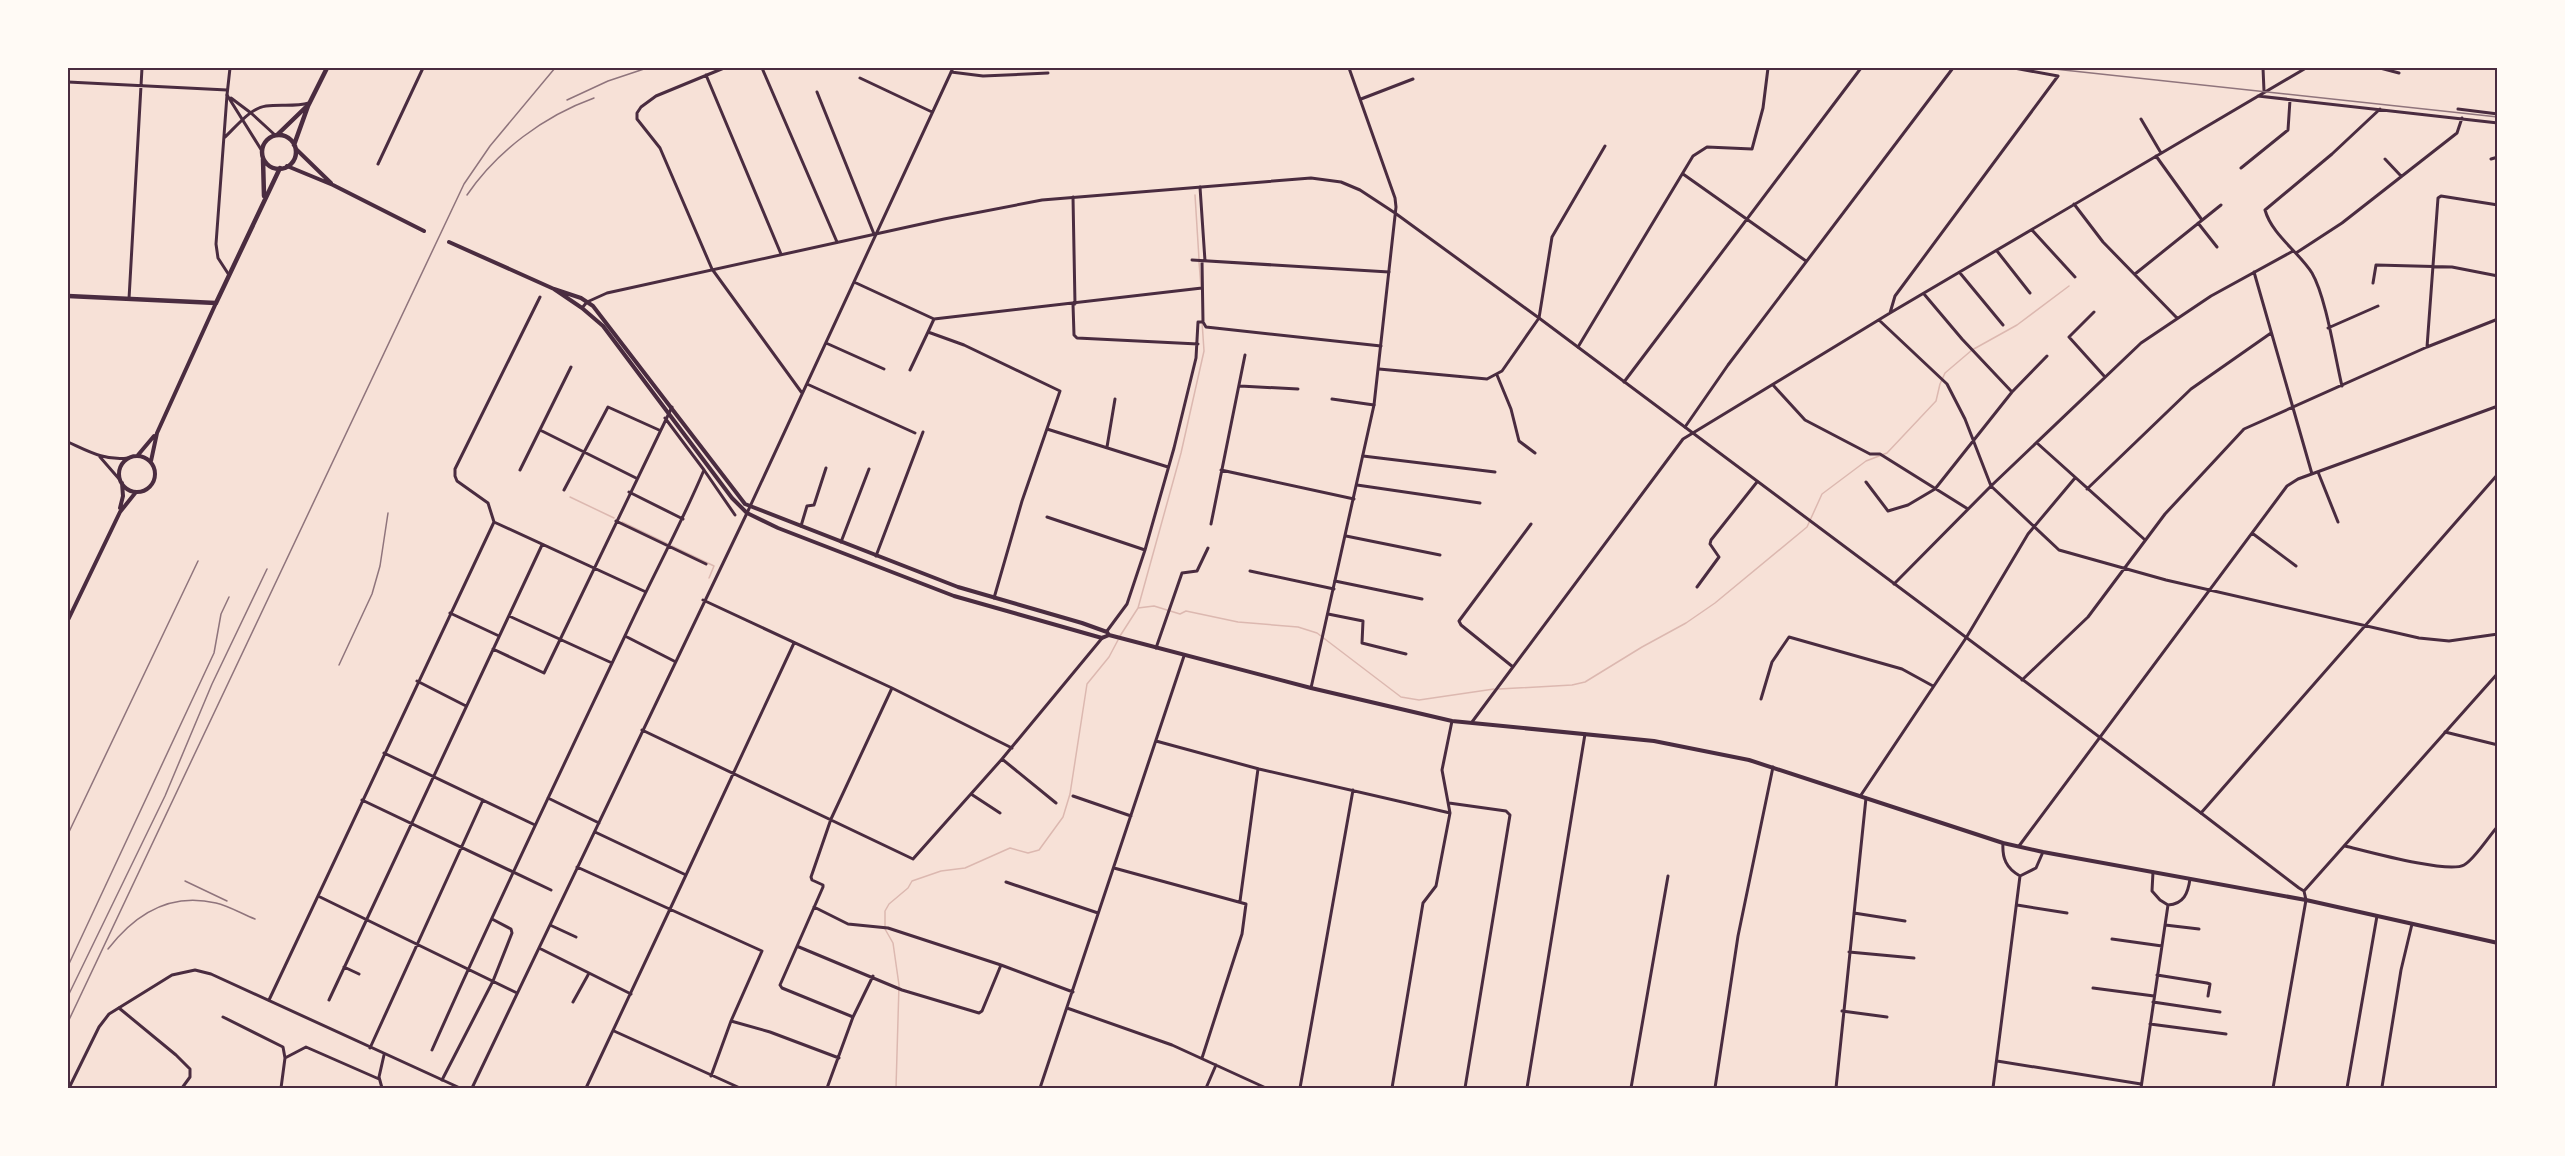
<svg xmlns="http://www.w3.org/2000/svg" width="2565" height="1156" font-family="'Source Sans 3',sans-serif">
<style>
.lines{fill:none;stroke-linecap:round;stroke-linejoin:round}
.stream{stroke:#dcb8b0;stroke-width:1.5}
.minor{stroke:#4a2c40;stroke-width:3}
.tertiary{stroke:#4a2c40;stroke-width:3}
.secondary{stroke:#4a2c40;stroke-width:4}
.trunk{stroke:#4a2c40;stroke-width:4.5}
.rail{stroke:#8f747c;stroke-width:1.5}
.neatline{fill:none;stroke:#4a2c40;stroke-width:2}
</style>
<rect width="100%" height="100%" fill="#f7e1d7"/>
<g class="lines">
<!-- stream -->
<path class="stream" d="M1195,195L1199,259
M1199,262L1201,287
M570,497L614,518
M622,522L668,544
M672,546L714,566L709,578
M1138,608L1154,606L1180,614L1186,611L1238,622L1298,627L1317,633L1401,697L1419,700L1494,689
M1120,636L1138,608L1181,453L1204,351L1202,321
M1499,689L1572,685L1585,682L1642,647L1686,623L1715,603L1807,527L1822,494L1866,461L1887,453L1936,401L1940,384L1945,373L1972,350L2017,325L2069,286
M896,1088L899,985L893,943L885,929V911L889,904L908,888L912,881L941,871L965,868L1010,848L1028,853L1039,850L1063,817L1070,794L1087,684L1109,657L1118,640"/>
<!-- minor -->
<path class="minor" d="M724,68L656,96L641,107L637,113V119L660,148L712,269L802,393
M762,68L837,242
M2263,68L2264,91
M2380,68L2399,73
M951,72L983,76L1048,73
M706,75L781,254
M860,78L932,112
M68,82L227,90
M817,92L874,234
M227,95L216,244L218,258L229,275
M2258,96L2498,123
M1361,99L1413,79
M2458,109L2498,114
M2141,119L2161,153
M224,138C236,127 250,108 266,106C281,104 294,107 309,103
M2156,156L2202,220
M2385,159L2401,176
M2491,159L2498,157
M378,164L423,68
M2241,168L2288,130L2290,100
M1683,174L1806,261
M1200,187L1205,261
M1073,197L1075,304
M2074,204L2103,242L2177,318
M2198,223L2217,247
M2032,230L2075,277
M1997,251L2030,293
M2296,253L2342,223L2457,133L2462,118
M1192,260L1389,272
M1202,261L1203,322L1206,327L1381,346
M2254,272L2312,474
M1960,273L2003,325
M2135,274L2221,205
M854,282L934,319L1202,288
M2373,283L2376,265L2452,267L2498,276
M1924,294L1962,339L2012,392
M129,299L142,68
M1073,304L1074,335L1077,338L1198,344
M2094,312L2069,337L2105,377
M1890,313L1895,296L2058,76L2014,68
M934,319L928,332L964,345L1060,391L1022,501L994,598
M1879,320L1947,384L1965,419L1991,486L2059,550L2166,580L2419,638L2449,641L2498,634
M2328,328L2378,306
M826,343L884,369
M1578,347L1693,156L1707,147L1752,149L1763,108L1768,68
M2427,347L2438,198L2441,196L2498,205
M1379,369L1487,379L1502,371L1539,318L1552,237L1605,146
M910,370L928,332
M1497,375L1511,409L1519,441L1535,453
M1624,382L1861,68
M807,384L915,433
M1773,385L1805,420L1870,454H1880L1968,509
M1240,386L1298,389
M2342,386C2335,357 2326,297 2312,273C2299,252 2272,235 2265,210L2332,154L2380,109
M1332,399L1374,405
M665,418L704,470L735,515
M1685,427L1728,365L1953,68
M1047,429L1168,467
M540,430L636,478
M68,442C88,451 105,461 128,458
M2037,443L2144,539
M1107,447L1115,399
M1363,456L1495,472
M100,457L120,480
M520,470L571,367
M1221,470L1354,499
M2318,472L2338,522
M1866,482L1888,511L1908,505L1935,489L2012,392L2047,356
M1357,485L1480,503
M2087,489L2191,389L2271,333
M564,490L608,407L659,430
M629,492L683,519
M1047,517L1145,550
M616,521L706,564
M494,522L488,503L457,481L455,476V469L540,297
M494,522L646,592
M1211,524L1245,355
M801,526L807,506L814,505L826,468
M2252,533L2296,566
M1346,536L1440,555
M841,542L869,469
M876,556L923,432
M1250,571L1334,589
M1335,581L1422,599
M1894,584L1991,486L2141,343L2211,296L2293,251
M1697,587L1719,557L1710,544L1711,540L1757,482
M703,600L892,688L1012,748
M450,613L499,636
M1328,614L1363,621L1362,643L1406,654
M509,616L612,663
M1107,631L1127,604L1145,550L1174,448L1196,358L1198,322H1203
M625,636L674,661
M1156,648L1182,573L1197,571L1208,548
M493,649L544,673L672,407
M1513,667L1461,625L1459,621L1531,524
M2022,680L2088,617L2165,514L2244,429L2427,347L2498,319
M417,681L466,706
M1761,699L1772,662L1789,637L1902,669L1933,686
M1472,722L1683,439L1890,313L2306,68
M642,730L913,859L1002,759L1103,637
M2445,732L2498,745
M1156,741L1259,769L1450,813
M384,753L535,825
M1002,759L1056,803
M971,794L1000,813
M1861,795L1966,638L2028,534L2075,478
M1073,796L1131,816
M548,798L599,823
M362,800L551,890
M1449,803L1506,811L1510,815L1465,1088
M2201,813L2498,474
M2003,843C2002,858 2006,868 2020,876L2036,868L2043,852
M2019,846L2287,486L2298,479L2498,406
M2345,846C2366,851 2448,874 2464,865C2474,860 2489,836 2498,826
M577,867L762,951L731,1021L711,1076
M1114,868L1246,904L1242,934L1202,1058
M2153,872L2152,891L2160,900L2168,905C2184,904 2188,893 2190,879
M686,875L794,643
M1006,882L1098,913
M318,896L517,993
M1240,901L1258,769
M2017,905L2067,913
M814,907L848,924L888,928L1001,965L1073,992
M1854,913L1905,921
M550,925L576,937
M2165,925L2199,929
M2112,939L2162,946
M799,947L902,990L979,1013L982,1011L1001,965
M539,948L631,994
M1849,952L1914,958
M344,967L359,974
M2157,975L2207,983L2210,984L2208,996
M2093,988L2154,996
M269,1000L494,522
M329,1000L542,545
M573,1002L588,975
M2153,1002L2220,1012
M119,1008L176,1055L190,1069V1077L182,1088
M1067,1008L1172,1045L1266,1088
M1842,1011L1887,1017
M223,1017L283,1047L285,1058L281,1088
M853,1017L782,988L780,985L823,887V885L812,880L811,877L831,819L892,688
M731,1021L770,1032L839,1058
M2150,1024L2226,1034
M614,1031L740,1088
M370,1048L483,800
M432,1050C493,912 559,775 624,638C650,581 680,527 704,470
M285,1058L306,1047L379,1079
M1997,1061L2141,1084
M442,1080L493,981L512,933L511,929L492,919
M2382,1087L2401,970L2412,924
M382,1088L379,1077L384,1055
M389,1088H398
M472,1088L747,513L953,68
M586,1088L686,875L595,832
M827,1088L853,1017L873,976
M1040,1088L1184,656
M1206,1088L1216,1065
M1300,1088L1353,790
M1392,1088L1423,903L1436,886L1450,813L1442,770L1452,721
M1527,1088L1585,734
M1631,1088L1668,876
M1715,1088L1738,936L1773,767
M1836,1088L1866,798
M1993,1088L2020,876
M2141,1088L2168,905
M2273,1088L2306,900
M2347,1088L2377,916"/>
<!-- tertiary -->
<path class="tertiary" d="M230,68L227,95L262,151
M231,98L251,113L275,135
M582,308L587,302L607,293L944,219L1042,200L1311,178L1341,182L1360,190L1395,213L1539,318L2201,813L2299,888L2304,891L2306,900
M1311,688L1374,405L1396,207L1395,198L1349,68
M2304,891L2498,673
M69,1088L99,1027L109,1014L172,975L195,970L211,974L460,1088"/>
<!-- secondary -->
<path class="secondary" d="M296,149L331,183
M287,166L333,185L424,231
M449,242L554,289L581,298L593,306L745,504L958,587L1082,623L1107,632L1109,635
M554,289L582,308L603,326L732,498L747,513L778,528L954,596L1102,638L1109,635L1311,688L1452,721L1654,741L1749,760L2003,843L2043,852L2306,900L2498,943
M138,455L154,436
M119 474a18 18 0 1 1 36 0a18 18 0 1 1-36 0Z
M151,461L157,433L216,303
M120,508L123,496L122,483
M68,620L120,512L136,492"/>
<!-- trunk -->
<path class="trunk" d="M277,135L306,107
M262 152a17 17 0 1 1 34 0a17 17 0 1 1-34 0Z
M294,145L308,106L327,68
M263,159L264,196
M68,296L216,303L280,168"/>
<!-- rail -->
<path class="rail" d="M2045,68L2498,117
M567,100L608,81L647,68
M467,195C497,151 544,116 594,98
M339,665L372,594L380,566L388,513
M68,834L198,561
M185,881L227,901
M108,949C135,914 170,892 216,903C229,906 242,914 255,919
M68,966L214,653L221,614L229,597
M68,996L165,796L212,684L267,569
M68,1022L464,184L490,146L555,68"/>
</g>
<!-- border -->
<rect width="2565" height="1156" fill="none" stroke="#fffaf5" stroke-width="138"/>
<rect x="69" y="69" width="2427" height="1018" class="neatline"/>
</svg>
